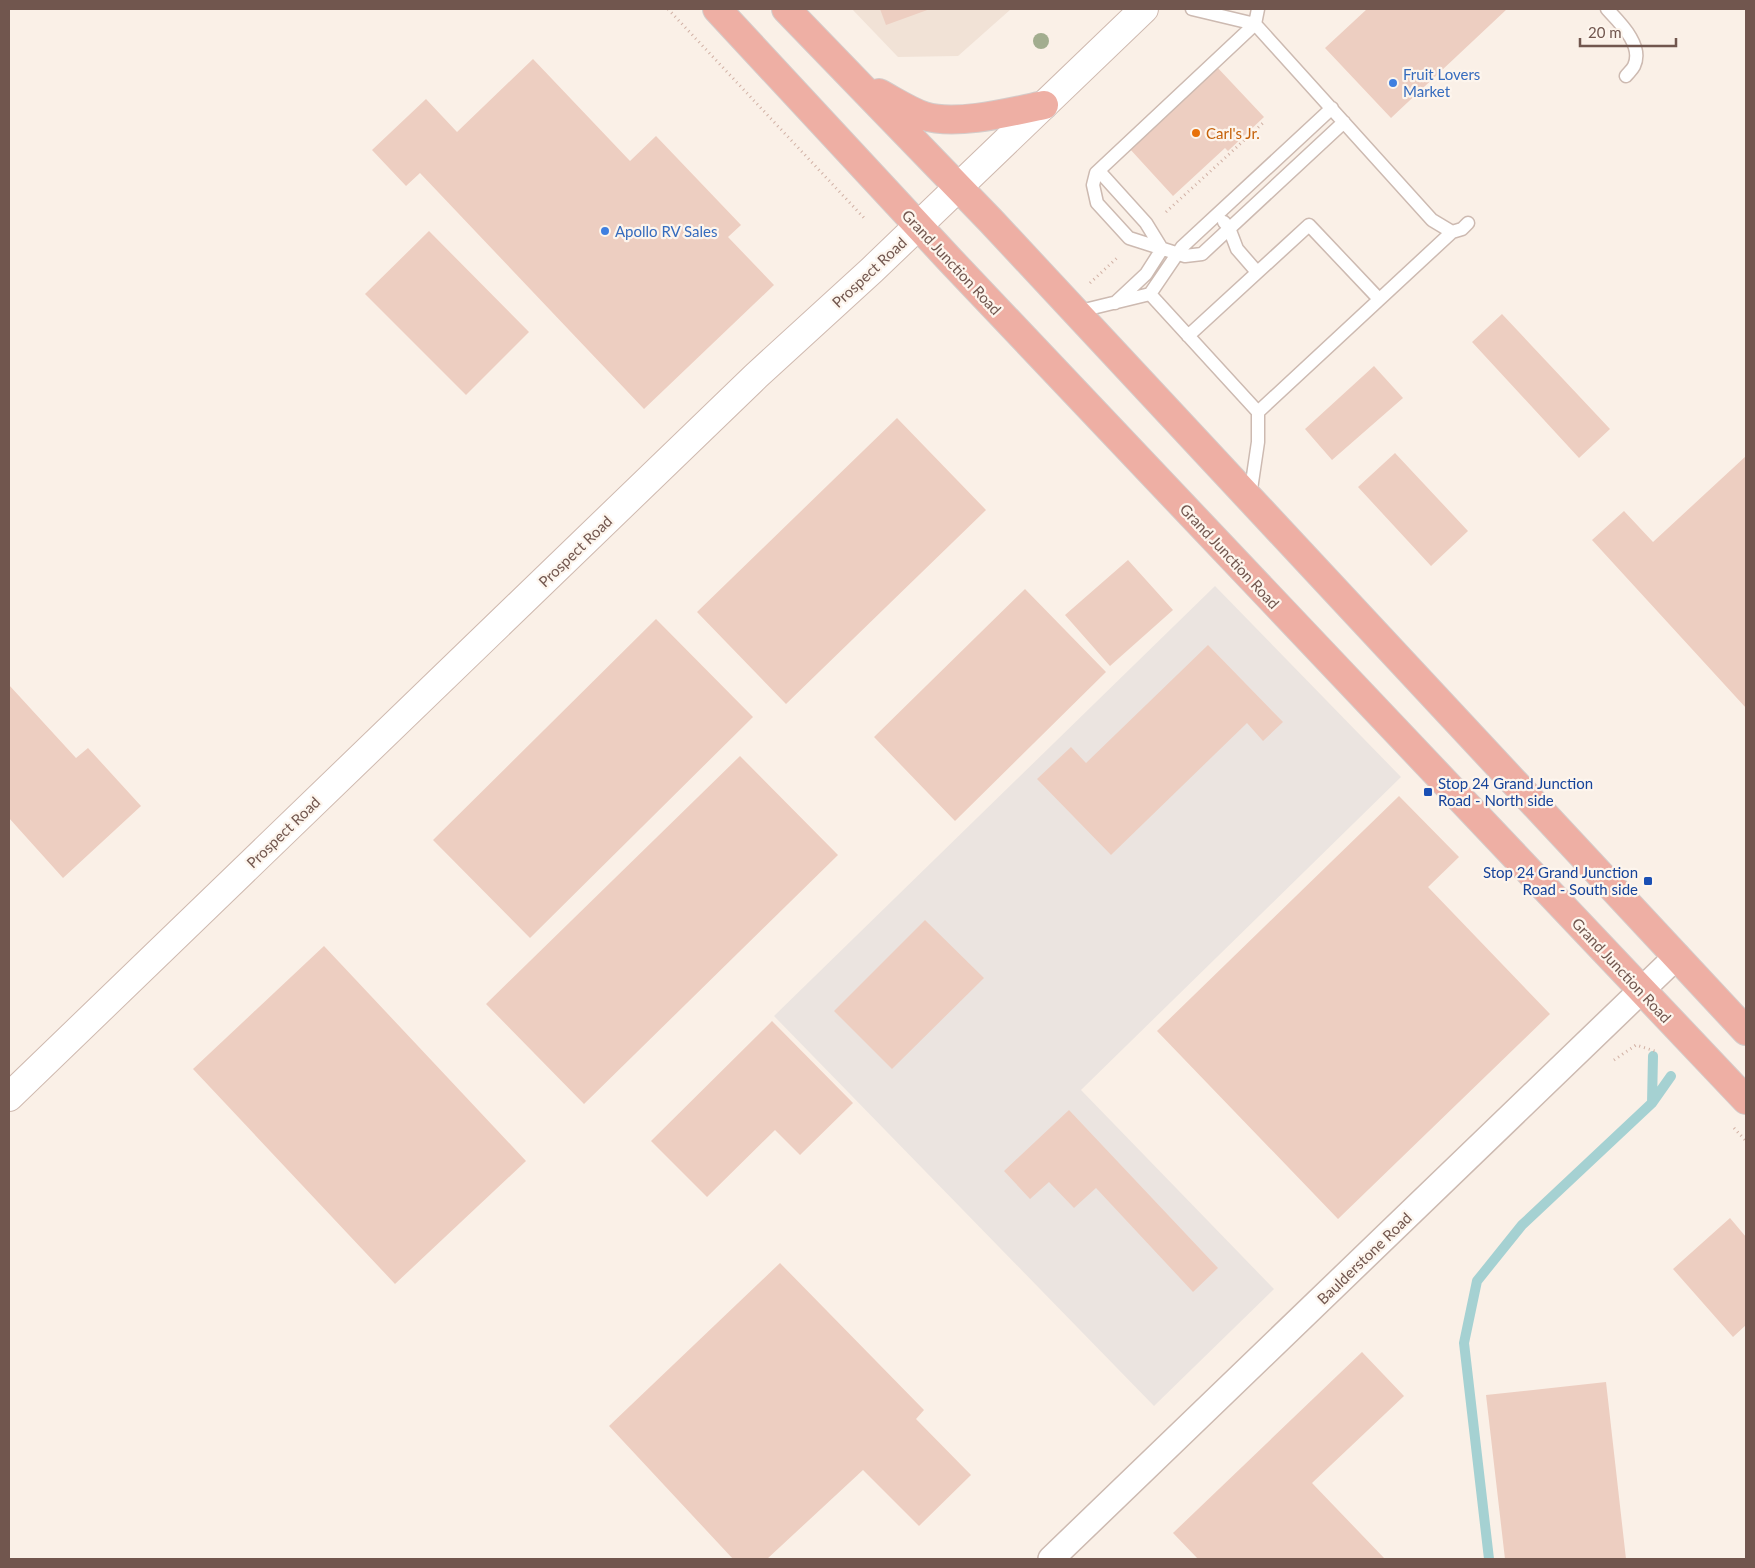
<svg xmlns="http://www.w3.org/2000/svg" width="1755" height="1568" font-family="Lato,sans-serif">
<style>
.residential{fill:#f1e2d6}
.industrial{fill:#ebe4e0}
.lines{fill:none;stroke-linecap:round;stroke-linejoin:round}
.stream{stroke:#a5d1d2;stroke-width:10}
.building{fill:#edcec1}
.lane-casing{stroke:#cdbab1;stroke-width:15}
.street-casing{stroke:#cdbab1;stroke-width:28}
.secondary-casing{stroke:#cfb9af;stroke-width:30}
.highway-casing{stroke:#d4ccca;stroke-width:30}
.path{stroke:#d1b1a5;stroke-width:3;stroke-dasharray:1 4;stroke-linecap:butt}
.lane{stroke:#fff;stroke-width:12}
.street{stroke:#fff;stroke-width:25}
.secondary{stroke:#fff;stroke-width:28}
.highway{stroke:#eeafa4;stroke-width:28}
.tree{fill:#a2ad8f}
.shop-dot{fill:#3f7fe0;stroke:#fdf5ed;stroke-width:2}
.food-dot{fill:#e8710a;stroke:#fdf5ed;stroke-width:2}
.transit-dot{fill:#1a4fb4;stroke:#fdf5ed;stroke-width:2}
.labels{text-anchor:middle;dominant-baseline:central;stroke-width:4.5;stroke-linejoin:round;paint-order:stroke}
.shop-label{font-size:15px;fill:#366cbe;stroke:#fdf5ed;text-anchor:start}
.food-label{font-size:15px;fill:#c56008;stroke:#fdf5ed;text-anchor:start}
.street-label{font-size:15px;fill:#71564e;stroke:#fdf5ed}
.transit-label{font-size:15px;fill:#164399;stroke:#fdf5ed;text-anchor:start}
</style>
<rect width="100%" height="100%" fill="#faf0e7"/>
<!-- residential -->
<path class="residential" d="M852,9H1011L958,56L898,57Z"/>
<!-- industrial -->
<path class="industrial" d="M1215,586L1401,777L1081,1090L1274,1289L1154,1406L774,1016Z"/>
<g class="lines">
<!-- stream -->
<path class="stream" d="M1652,1103L1653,1056
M1489,1559L1464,1343L1477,1281L1522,1225L1652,1103L1671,1076"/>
</g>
<!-- building -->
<path class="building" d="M880,9H930L886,25Z
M1367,9H1507L1391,118L1325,48Z
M533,59L630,161L656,136L741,225L728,237L774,285L644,409L420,173L406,186L372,150L426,99L457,132Z
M1216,66L1264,117L1228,151L1225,148L1173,196L1129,148Z
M429,231L529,332L466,395L365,294Z
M1502,314L1610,429L1579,458L1472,342Z
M1374,366L1403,398L1332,460L1305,429Z
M897,418L986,510L786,704L697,612Z
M1395,453L1468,531L1431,566L1358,487Z
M1746,456V708L1592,540L1624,511L1653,542Z
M1128,560L1173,610L1110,666L1065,615Z
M1025,589L1106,672L955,821L874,737Z
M656,619L753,717L530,938L433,840Z
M1208,645L1283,722L1263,741L1247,723L1111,855L1037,779L1071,747L1086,763Z
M9,685L76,758L88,748L141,806L63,878L9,818Z
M740,756L838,855L584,1104L486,1004Z
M1399,796L1459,857L1428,887L1550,1014L1338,1219L1157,1031Z
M925,920L984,978L892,1069L834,1011Z
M324,946L526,1161L395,1284L193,1069Z
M772,1021L853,1103L800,1155L775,1130L707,1197L651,1141Z
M1069,1110L1218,1268L1193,1292L1096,1188L1074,1208L1049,1182L1030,1199L1004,1171Z
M1730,1218L1746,1237V1325L1733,1337L1673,1269Z
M780,1263L924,1410L916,1419L971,1475L919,1526L863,1470L767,1559H733L609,1426Z
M1362,1352L1404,1396L1312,1483L1385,1559H1198L1173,1533Z
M1606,1382L1626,1559H1505L1486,1395Z"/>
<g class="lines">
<!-- lane casing -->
<g class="lane-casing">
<path id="lane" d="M1192,9L1255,24L1432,220L1452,232L1462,229L1468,223
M1258,9L1255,24L1096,173L1093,185L1097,203L1129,238L1185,256L1202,254L1344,122
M1607,9C1619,22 1644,45 1634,66C1632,70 1628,73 1626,76
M1099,171L1146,223L1162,249L1146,274L1115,303
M1224,222L1229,228L1237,249L1257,272
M1150,294L1258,412V442L1250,496
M1076,312L1150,294L1182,247L1332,108
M1188,336L1309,225L1379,299
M1258,412L1452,232"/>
</g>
<!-- street casing -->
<g class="street-casing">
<path id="street" d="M1051,1559L1677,956"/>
</g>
<!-- secondary casing -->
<g class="secondary-casing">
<path id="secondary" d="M9,1097L756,376L872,270L1144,9"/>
</g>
<!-- highway casing -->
<g class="highway-casing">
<path id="highway" d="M717,9L950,260L1746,1100
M786,9L991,221L1746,1031
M879,93C894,101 909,111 924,116C956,126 1011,112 1044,105"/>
</g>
<!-- path -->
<path class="path" d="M668,9L866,220
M1166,212L1263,123
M1090,283L1118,257
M1614,1060L1636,1045L1658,1052
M1734,1128L1746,1141"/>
<!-- lane -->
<use href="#lane" class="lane"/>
<!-- street -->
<use href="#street" class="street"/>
<!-- secondary -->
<use href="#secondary" class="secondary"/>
<!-- highway -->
<use href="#highway" class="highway"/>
</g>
<!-- trees -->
<circle class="tree" cx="1041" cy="41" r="8"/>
<!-- markers -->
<g class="shop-dot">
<circle cx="1393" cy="83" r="5"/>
<circle cx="605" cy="231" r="5"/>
</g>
<circle class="food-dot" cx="1196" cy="133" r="5"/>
<g class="transit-dot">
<rect x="1423" y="787" width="10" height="10" rx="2.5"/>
<rect x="1643" y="876" width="10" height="10" rx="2.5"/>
</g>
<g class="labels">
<!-- shop labels -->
<g class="shop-label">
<text x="1403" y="74">Fruit Lovers<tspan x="1403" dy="17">Market</tspan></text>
<text x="615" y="231">Apollo RV Sales</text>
</g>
<!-- food labels -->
<g class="food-label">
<text x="1206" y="133">Carl's Jr.</text>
</g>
<!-- street labels -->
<g class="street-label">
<text transform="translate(952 262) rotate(47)">Grand Junction Road</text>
<text transform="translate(869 272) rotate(-43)">Prospect Road</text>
<text transform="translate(575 551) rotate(-44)">Prospect Road</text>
<text transform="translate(1230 556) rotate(47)">Grand Junction Road</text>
<text transform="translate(283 832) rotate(-44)">Prospect Road</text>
<text transform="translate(1622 970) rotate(47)">Grand Junction Road</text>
<text transform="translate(1364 1258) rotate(-44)">Baulderstone Road</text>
</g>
<!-- transit labels -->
<g class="transit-label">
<text x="1438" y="783">Stop 24 Grand Junction<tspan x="1438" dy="17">Road - North side</tspan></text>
<text x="1638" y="872" text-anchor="end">Stop 24 Grand Junction<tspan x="1638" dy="17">Road - South side</tspan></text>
</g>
</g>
<!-- border -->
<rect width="1755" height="1568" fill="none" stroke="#71564e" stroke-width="20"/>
<!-- scale -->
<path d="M1580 38v8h96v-8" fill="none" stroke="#71564e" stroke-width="2.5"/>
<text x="1588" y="38" font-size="15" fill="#71564e" stroke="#fdf5ed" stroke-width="4" paint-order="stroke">20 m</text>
</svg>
